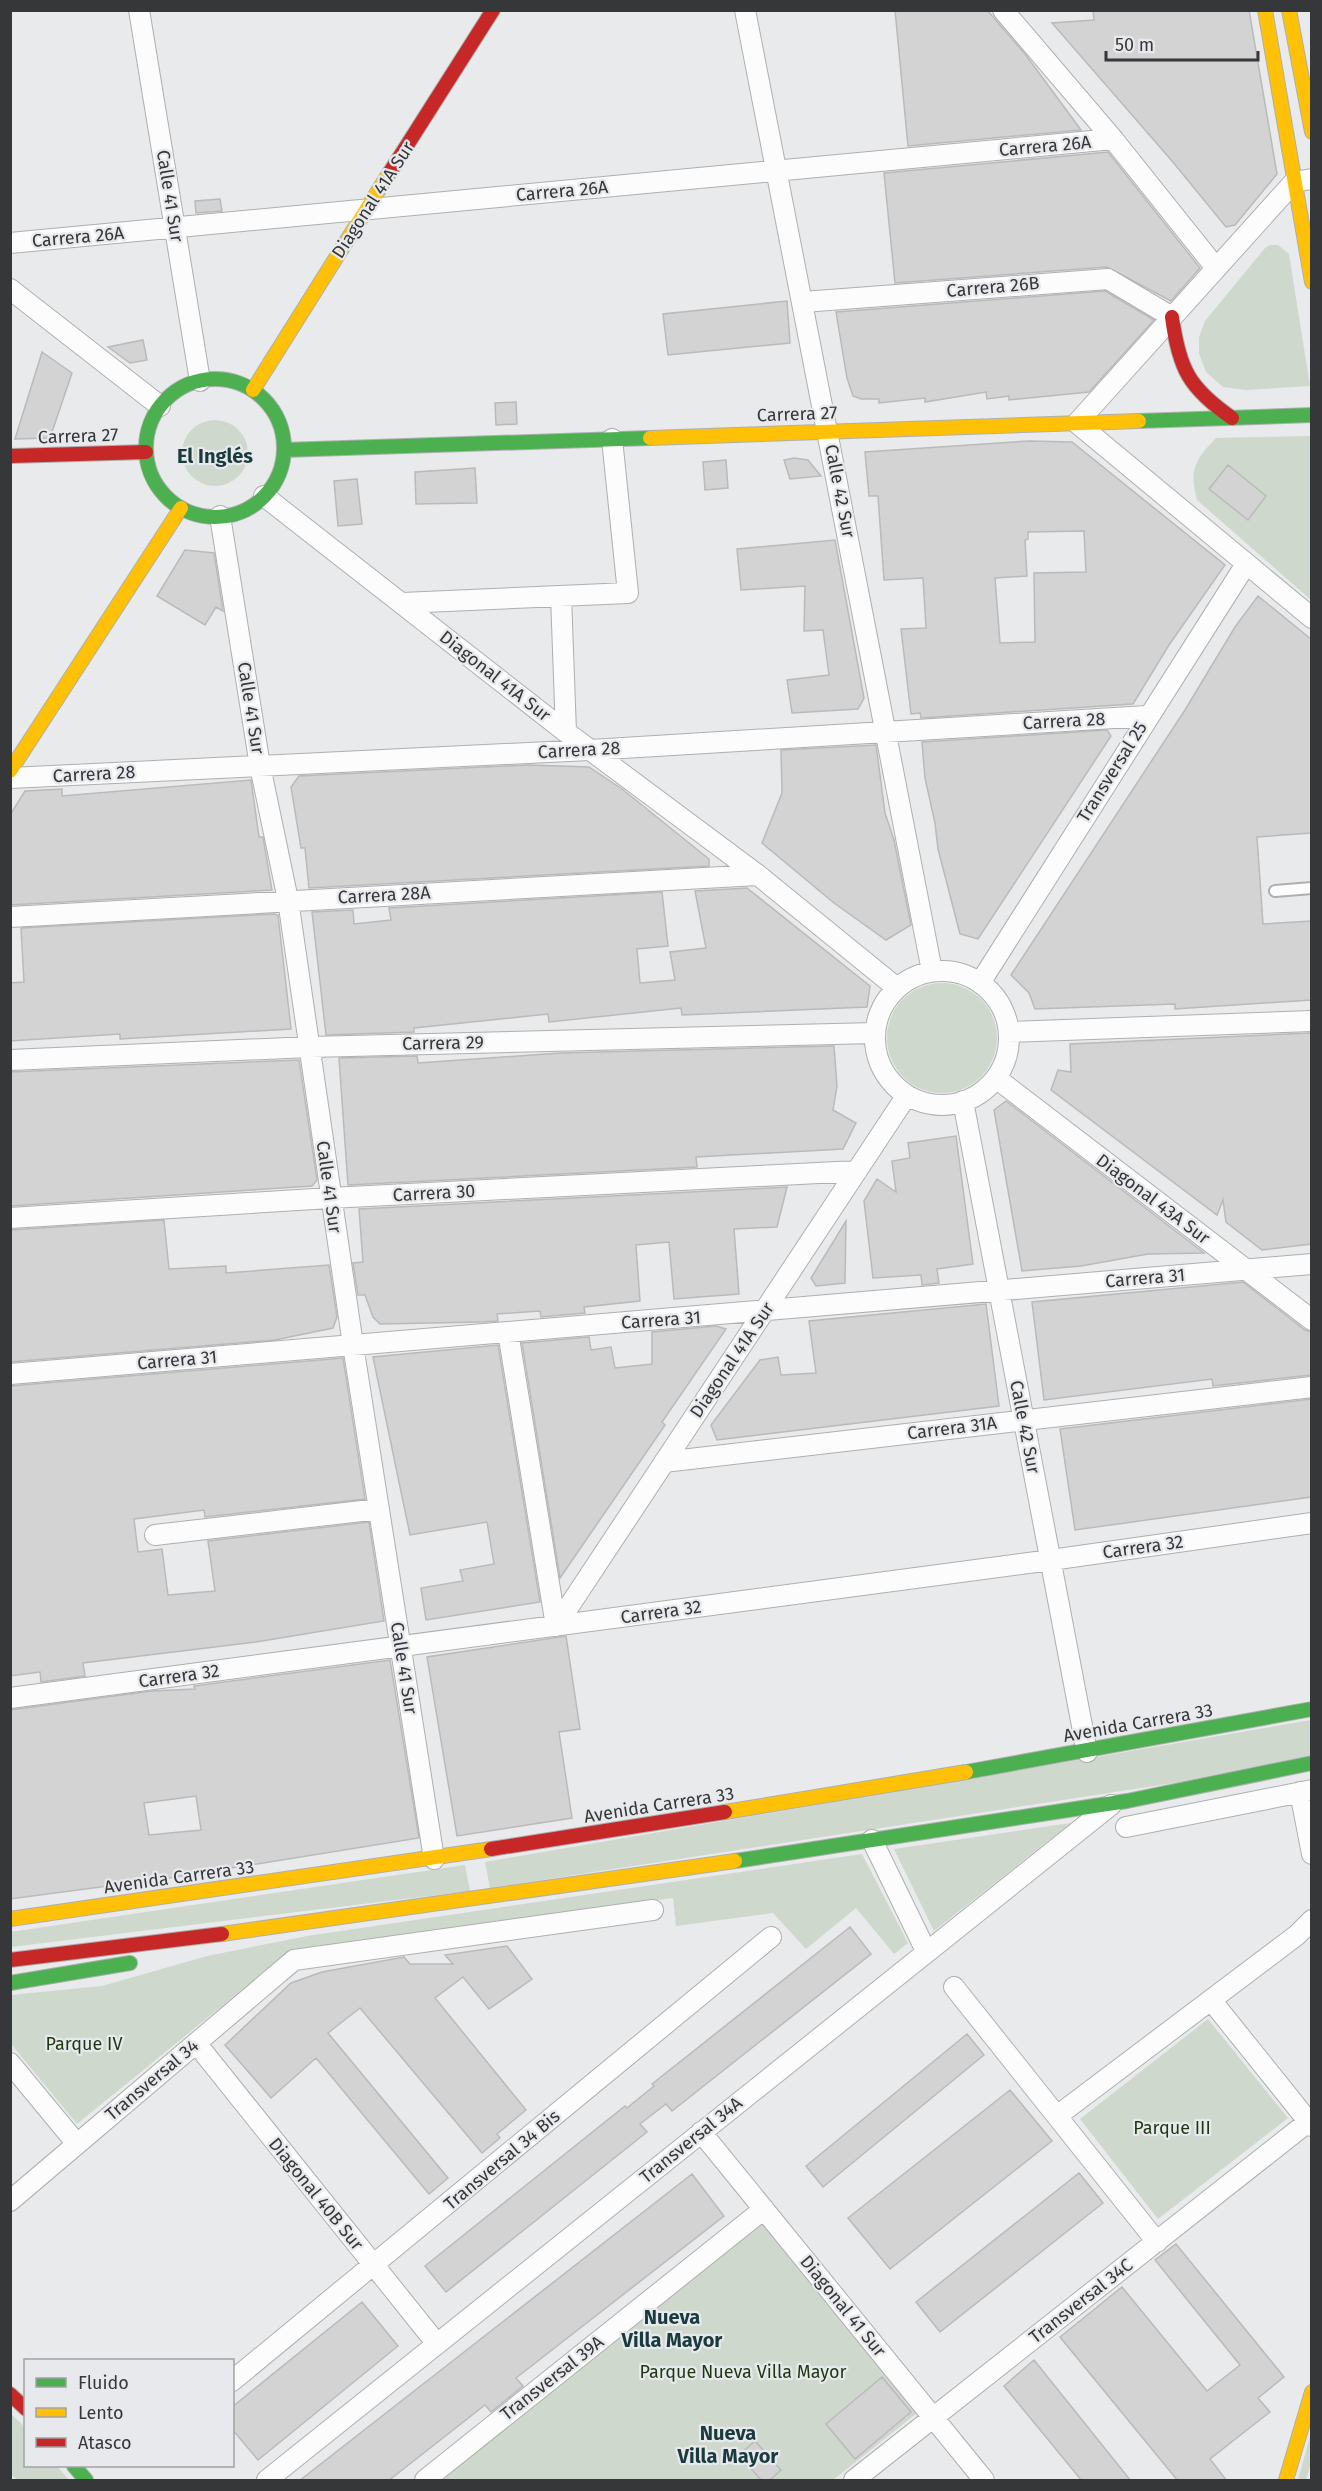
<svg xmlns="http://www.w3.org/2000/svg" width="1322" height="2491" font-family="'Fira Sans',sans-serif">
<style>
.green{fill:#cfd8cd}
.building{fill:#d3d3d4;stroke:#bababb;stroke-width:1.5;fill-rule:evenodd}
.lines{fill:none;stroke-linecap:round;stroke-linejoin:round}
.lane-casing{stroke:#aeafb0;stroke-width:14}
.street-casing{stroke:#aeafb0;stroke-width:22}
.fast-casing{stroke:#aeafb0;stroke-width:16}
.slow-casing{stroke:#aeafb0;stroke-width:16}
.jam-casing{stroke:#aeafb0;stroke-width:16}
.lane{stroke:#fcfcfc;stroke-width:10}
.street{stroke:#fcfcfc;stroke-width:20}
.fast{stroke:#4caf50;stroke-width:14}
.slow{stroke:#ffc107;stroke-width:14}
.jam{stroke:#c62828;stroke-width:14}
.labels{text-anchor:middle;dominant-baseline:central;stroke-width:4.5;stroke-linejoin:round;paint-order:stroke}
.street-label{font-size:18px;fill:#363738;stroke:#e8e9ed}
.park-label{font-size:18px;fill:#1c390f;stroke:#e8e9ed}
.neighbourhood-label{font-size:20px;font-weight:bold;fill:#193b3d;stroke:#e8e9ed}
</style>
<rect width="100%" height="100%" fill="#e9eaec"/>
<!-- green -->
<path class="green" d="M1270,245H1278L1289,254L1310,386L1246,390L1223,387L1206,372L1199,353V337L1205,321L1265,248Z
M182 453a33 33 0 1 1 66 0a33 33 0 1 1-66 0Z
M1311,436V600L1197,500C1189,469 1195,460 1216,438Z
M887 1038a55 55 0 1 1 110 0a55 55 0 1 1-110 0Z
M1311,1720V1755L1174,1783L490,1888L485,1862Z
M1071,1823L934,1931L894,1849Z
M862,1854L908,1943L894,1954L856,1908L806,1949L773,1913L676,1926L673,1898L287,1953L77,2124L11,2044L10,1995L102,1986L207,1956L307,1936Z
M465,1865L470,1891L11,1947L10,1932Z
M1208,2019L1288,2118L1158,2219L1080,2119Z
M759,2220L917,2413L833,2480H437Z
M10,2413L25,2427L26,2466H57L69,2480H18L11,2475Z
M1311,2433V2463L1306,2480H1298Z"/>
<!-- building -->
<path class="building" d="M895,10H987L1025,54L1081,130L908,146Z
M1093,10H1249L1277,174L1235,225L1226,227L1172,161L1052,23L1094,20Z
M1108,152L1200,268L1171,301L1107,267L895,283L884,173Z
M220,199L222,211L196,213L195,201Z
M1105,291L1154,320L1089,392L1009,400V396L987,399L986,392L925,402V398L879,403V399H861L853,396L847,378L836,312Z
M787,301L790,343L668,355L663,314Z
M143,340L147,360L130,363L108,347Z
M42,352L72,373L50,438L15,439Z
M516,402L517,424L496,425L495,403Z
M1029,441L1072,442L1225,565L1169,645L1133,704L921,718L920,713L911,714L901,629L926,628L923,578L884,580L878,496H869L865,452ZM1084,531L1086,572L1034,573L1035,642L1000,643L995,578L1027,576L1025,540L1028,539V532Z
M794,458L808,460L821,476L790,479L784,460Z
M726,460L728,488L705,490L703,462Z
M1228,465L1266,496L1248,520L1209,489Z
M475,468L477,503L416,504L415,472Z
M357,479L362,524L338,526L334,481Z
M835,540L864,698L858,709L792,713L787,680L829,675L823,630L804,631L805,586L741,590L737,549Z
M185,550L214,553L223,611L216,607L205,625L157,596Z
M1258,596L1311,639V833L1257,837L1263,924L1311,921V1000L1175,1009V1004L1035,1009L1029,993L1011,975L1185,710L1235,627Z
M1107,730L1111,736L978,939L960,934L938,849L935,823L925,778L922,742Z
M876,745L885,813L894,840L911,925L886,940L834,903L762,843L782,793L781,750Z
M528,765L589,767L622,789L709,859V866L309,888L305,848H301L291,787L299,776Z
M251,780L259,837H263L272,890L10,905V815L25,791L62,789V796Z
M747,888L870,986L867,1007L682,1015L681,1008L549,1022L548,1014L414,1028V1032L326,1035L312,912L353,910L354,924L391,920L389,908L662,892L668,946L637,949L640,983L675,980L670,952L706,948L695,891Z
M274,914L278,915L291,1029L120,1039V1034L10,1041V983L24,982L21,928Z
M1311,1033V1244L1262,1250L1226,1222L1223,1200L1217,1215L1051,1090L1058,1070L1071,1072L1070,1044Z
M834,1046L837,1086L833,1110L856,1123L843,1149L696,1157L697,1167L348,1185L339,1058L417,1056L418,1063L560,1053Z
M299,1060L317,1180L312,1186L10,1206V1072Z
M1006,1101L1204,1253L1148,1254L1081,1266L1022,1271L994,1110Z
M956,1136L973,1264L937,1269L939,1283L922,1285L921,1275L873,1278L864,1201L877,1179L896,1192L892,1161L910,1158L908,1143Z
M787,1187L777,1227L734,1229L739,1294L674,1299L669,1242L636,1245L640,1301L584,1307L585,1313L541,1317L540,1311L497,1314L498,1321L481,1322L380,1324L373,1317L365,1295H358L353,1263L363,1262L359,1209Z
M164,1220L169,1269L226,1266V1273L329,1265L337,1317L333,1328L275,1340L10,1362V1230Z
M846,1221L845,1283L816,1286L811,1278Z
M1243,1282L1305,1330L1311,1332V1375L1213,1386L1212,1379L1044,1400L1032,1302Z
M986,1304L999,1406L717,1440L711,1425L760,1360L778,1357L781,1375L816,1373L809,1321Z
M716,1326L726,1329L662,1422L665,1425L560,1578L522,1343L589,1337L591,1350L611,1347L615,1368L652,1364V1332Z
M498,1345L540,1602L426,1620L421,1588L463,1581L460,1570L494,1564L487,1522L410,1535L373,1357Z
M343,1358L365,1499L205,1517L204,1510L134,1519L138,1552L162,1549L168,1595L215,1591L208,1541L369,1522L384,1621L256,1642L83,1663L85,1676L41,1682L40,1672L10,1676V1386Z
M1311,1399V1497L1075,1530L1060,1429Z
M566,1636L580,1729L559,1732L572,1818L457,1836L427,1657Z
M390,1660L419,1838L169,1878L10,1899V1710L152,1691L195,1689L194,1686ZM196,1796L201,1830L149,1835L144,1803Z
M850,1927L871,1954L672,2111L666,2104L640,2124L647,2132L446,2292L425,2266L625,2106L627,2108L654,2086L652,2084Z
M507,1946L532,1979L489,2009L463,1977L435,1998L526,2110L497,2134L500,2138L482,2153L360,2008L328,2033L448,2178L429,2194L316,2058L271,2098L225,2045L291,1983L322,1972L404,1957L410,1964H453L445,1955Z
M967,2034L984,2055L823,2187L806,2166Z
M1010,2090L1052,2141L890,2269L848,2218Z
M1079,2173L1103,2203L940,2332L916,2302Z
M692,2174L724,2216L516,2378L523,2386L491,2412L485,2405L388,2481H299Z
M1176,2244L1284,2377L1258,2398L1270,2412L1210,2459L1227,2481H1178L1060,2337L1122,2287L1207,2391L1240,2365L1155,2260Z
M362,2302L398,2346L258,2460L232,2429V2407Z
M1034,2360L1131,2481H1082L1004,2386Z
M882,2377L911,2412L855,2459L826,2424Z
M755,2441L781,2470L769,2481H762L739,2455Z"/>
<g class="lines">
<!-- lane casing -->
<g class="lane-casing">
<path id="lane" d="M1275,891L1312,888"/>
</g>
<!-- street casing -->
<g class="street-casing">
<path id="street" d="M139,10L200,381
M745,10L932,971
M1003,10L1113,139L1216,268
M1312,179L1294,182L1077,423L1312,618
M10,243L1113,139
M10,289L160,406
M803,302L1108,279L1172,317
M264,496L566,732L758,875L897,988
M220,516L260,766L288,900L353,1345L434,1859
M561,596L566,732
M402,603L628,593L612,439
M10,778L590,750L1147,716
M10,917L758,875
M875 1038a67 67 0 1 1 134 0a67 67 0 1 1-134 0Z
M980,983L1246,564
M1009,1032L1312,1021
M10,1060L310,1047L875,1033
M996,1078L1312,1320
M963,1101L1087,1752
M10,1218L330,1198L857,1171
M508,1332L556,1626
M10,1374L1312,1264
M664,1462L1312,1387
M155,1535L379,1509
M556,1626L907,1095
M10,1698L1051,1560L1312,1523
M1300,1792L1312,1854
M1126,1827L1312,1790
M872,1840L926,1951
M954,1987L1157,2242
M1211,2000L1312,2126
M196,2043L437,2344
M10,2063L77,2144
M1057,2116L1297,1935L1312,1920
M701,2132L984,2480
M10,2201L294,1960L653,1910
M232,2381L771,1937
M267,2480L1111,1805
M425,2480L764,2209
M854,2480L1308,2122"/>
</g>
<!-- fast casing -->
<g class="fast-casing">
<path id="fast" d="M146 448a69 69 0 1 1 138 0a69 69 0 1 1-138 0Z
M1139,421L1312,415
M284,450L650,438
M966,1772L1312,1709
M735,1861L1127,1801L1312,1763
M10,1983L130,1963
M74,2466L86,2480"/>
</g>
<!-- slow casing -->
<g class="slow-casing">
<path id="slow" d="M1265,10L1312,282
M1289,10L1312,132
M253,390L390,172
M650,438L1139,421
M10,771L181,508
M725,1812L966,1772
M10,1919L491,1849
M222,1934L735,1861
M1286,2480L1312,2392"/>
</g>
<!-- jam casing -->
<g class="jam-casing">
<path id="jam" d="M390,172L493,10
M1172,317C1179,369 1189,388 1232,418
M10,456L146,452
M491,1849L725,1812
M10,1960L222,1934
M10,2394L26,2409"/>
</g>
<!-- lane -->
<use href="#lane" class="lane"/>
<!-- street -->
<use href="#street" class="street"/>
<!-- fast -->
<use href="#fast" class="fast"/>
<!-- slow -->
<use href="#slow" class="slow"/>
<!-- jam -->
<use href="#jam" class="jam"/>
</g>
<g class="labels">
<!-- street labels -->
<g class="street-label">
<text transform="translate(1045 146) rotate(-5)">Carrera 26A</text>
<text transform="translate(562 191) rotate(-5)">Carrera 26A</text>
<text transform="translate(170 196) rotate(81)">Calle 41 Sur</text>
<text transform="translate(373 200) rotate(-57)">Diagonal 41A Sur</text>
<text transform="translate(78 237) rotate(-5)">Carrera 26A</text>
<text transform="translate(993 287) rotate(-5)">Carrera 26B</text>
<text transform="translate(797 414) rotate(-2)">Carrera 27</text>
<text transform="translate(78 436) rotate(-2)">Carrera 27</text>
<text transform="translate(840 491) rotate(79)">Calle 42 Sur</text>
<text transform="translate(495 676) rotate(38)">Diagonal 41A Sur</text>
<text transform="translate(251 708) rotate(81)">Calle 41 Sur</text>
<text transform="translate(1064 721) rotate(-3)">Carrera 28</text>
<text transform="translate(579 750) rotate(-3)">Carrera 28</text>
<text transform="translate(1112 772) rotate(-58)">Transversal 25</text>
<text transform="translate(94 774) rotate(-3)">Carrera 28</text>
<text transform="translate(384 895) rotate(-3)">Carrera 28A</text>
<text transform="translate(443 1043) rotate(-1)">Carrera 29</text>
<text transform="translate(329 1187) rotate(82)">Calle 41 Sur</text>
<text transform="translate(434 1193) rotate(-3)">Carrera 30</text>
<text transform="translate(1153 1199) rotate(37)">Diagonal 43A Sur</text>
<text transform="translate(1145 1278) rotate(-5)">Carrera 31</text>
<text transform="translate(661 1320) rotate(-4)">Carrera 31</text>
<text transform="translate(177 1360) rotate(-5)">Carrera 31</text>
<text transform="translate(732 1360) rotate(-56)">Diagonal 41A Sur</text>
<text transform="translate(1025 1427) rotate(79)">Calle 42 Sur</text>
<text transform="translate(952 1428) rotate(-7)">Carrera 31A</text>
<text transform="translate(1143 1547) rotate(-8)">Carrera 32</text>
<text transform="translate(661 1612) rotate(-8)">Carrera 32</text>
<text transform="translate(404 1668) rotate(81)">Calle 41 Sur</text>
<text transform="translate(179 1676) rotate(-8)">Carrera 32</text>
<text transform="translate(1138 1723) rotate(-10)">Avenida Carrera 33</text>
<text transform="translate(659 1805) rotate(-9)">Avenida Carrera 33</text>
<text transform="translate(179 1877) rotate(-8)">Avenida Carrera 33</text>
<text transform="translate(152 2080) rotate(-40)">Transversal 34</text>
<text transform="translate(691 2140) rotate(-39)">Transversal 34A</text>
<text transform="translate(502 2160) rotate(-40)">Transversal 34 Bis</text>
<text transform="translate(316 2194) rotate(51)">Diagonal 40B Sur</text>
<text transform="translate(1081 2301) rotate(-38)">Transversal 34C</text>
<text transform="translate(843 2306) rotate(51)">Diagonal 41 Sur</text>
<text transform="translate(552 2378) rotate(-38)">Transversal 39A</text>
</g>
<!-- park labels -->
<g class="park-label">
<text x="84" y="2044">Parque IV</text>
<text x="1172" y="2128">Parque III</text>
<text x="743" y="2372">Parque Nueva Villa Mayor</text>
</g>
<!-- neighbourhood labels -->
<g class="neighbourhood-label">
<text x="215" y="456">El Inglés</text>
<text x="672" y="2317">Nueva<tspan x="672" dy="23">Villa Mayor</tspan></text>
<text x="728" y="2433">Nueva<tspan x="728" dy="23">Villa Mayor</tspan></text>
</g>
</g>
<!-- border -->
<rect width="1322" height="2491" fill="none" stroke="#363738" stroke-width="24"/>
<!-- legend -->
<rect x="24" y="2359" width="210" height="108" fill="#e8e9ed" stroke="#a1a2a5" stroke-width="1.5"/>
<rect x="36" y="2378" width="30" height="9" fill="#4caf50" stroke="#a1a2a5" stroke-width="1.5"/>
<text x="78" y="2389" font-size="18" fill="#363738">Fluido</text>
<rect x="36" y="2408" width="30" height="9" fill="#ffc107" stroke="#a1a2a5" stroke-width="1.5"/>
<text x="78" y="2419" font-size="18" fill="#363738">Lento</text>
<rect x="36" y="2438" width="30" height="9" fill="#c62828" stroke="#a1a2a5" stroke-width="1.5"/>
<text x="78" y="2449" font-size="18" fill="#363738">Atasco</text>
<!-- scale -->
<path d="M1106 51v9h152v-9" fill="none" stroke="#363738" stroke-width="3"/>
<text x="1115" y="51" font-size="18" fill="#363738" stroke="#e8e9ed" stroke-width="4.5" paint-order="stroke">50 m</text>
</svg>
